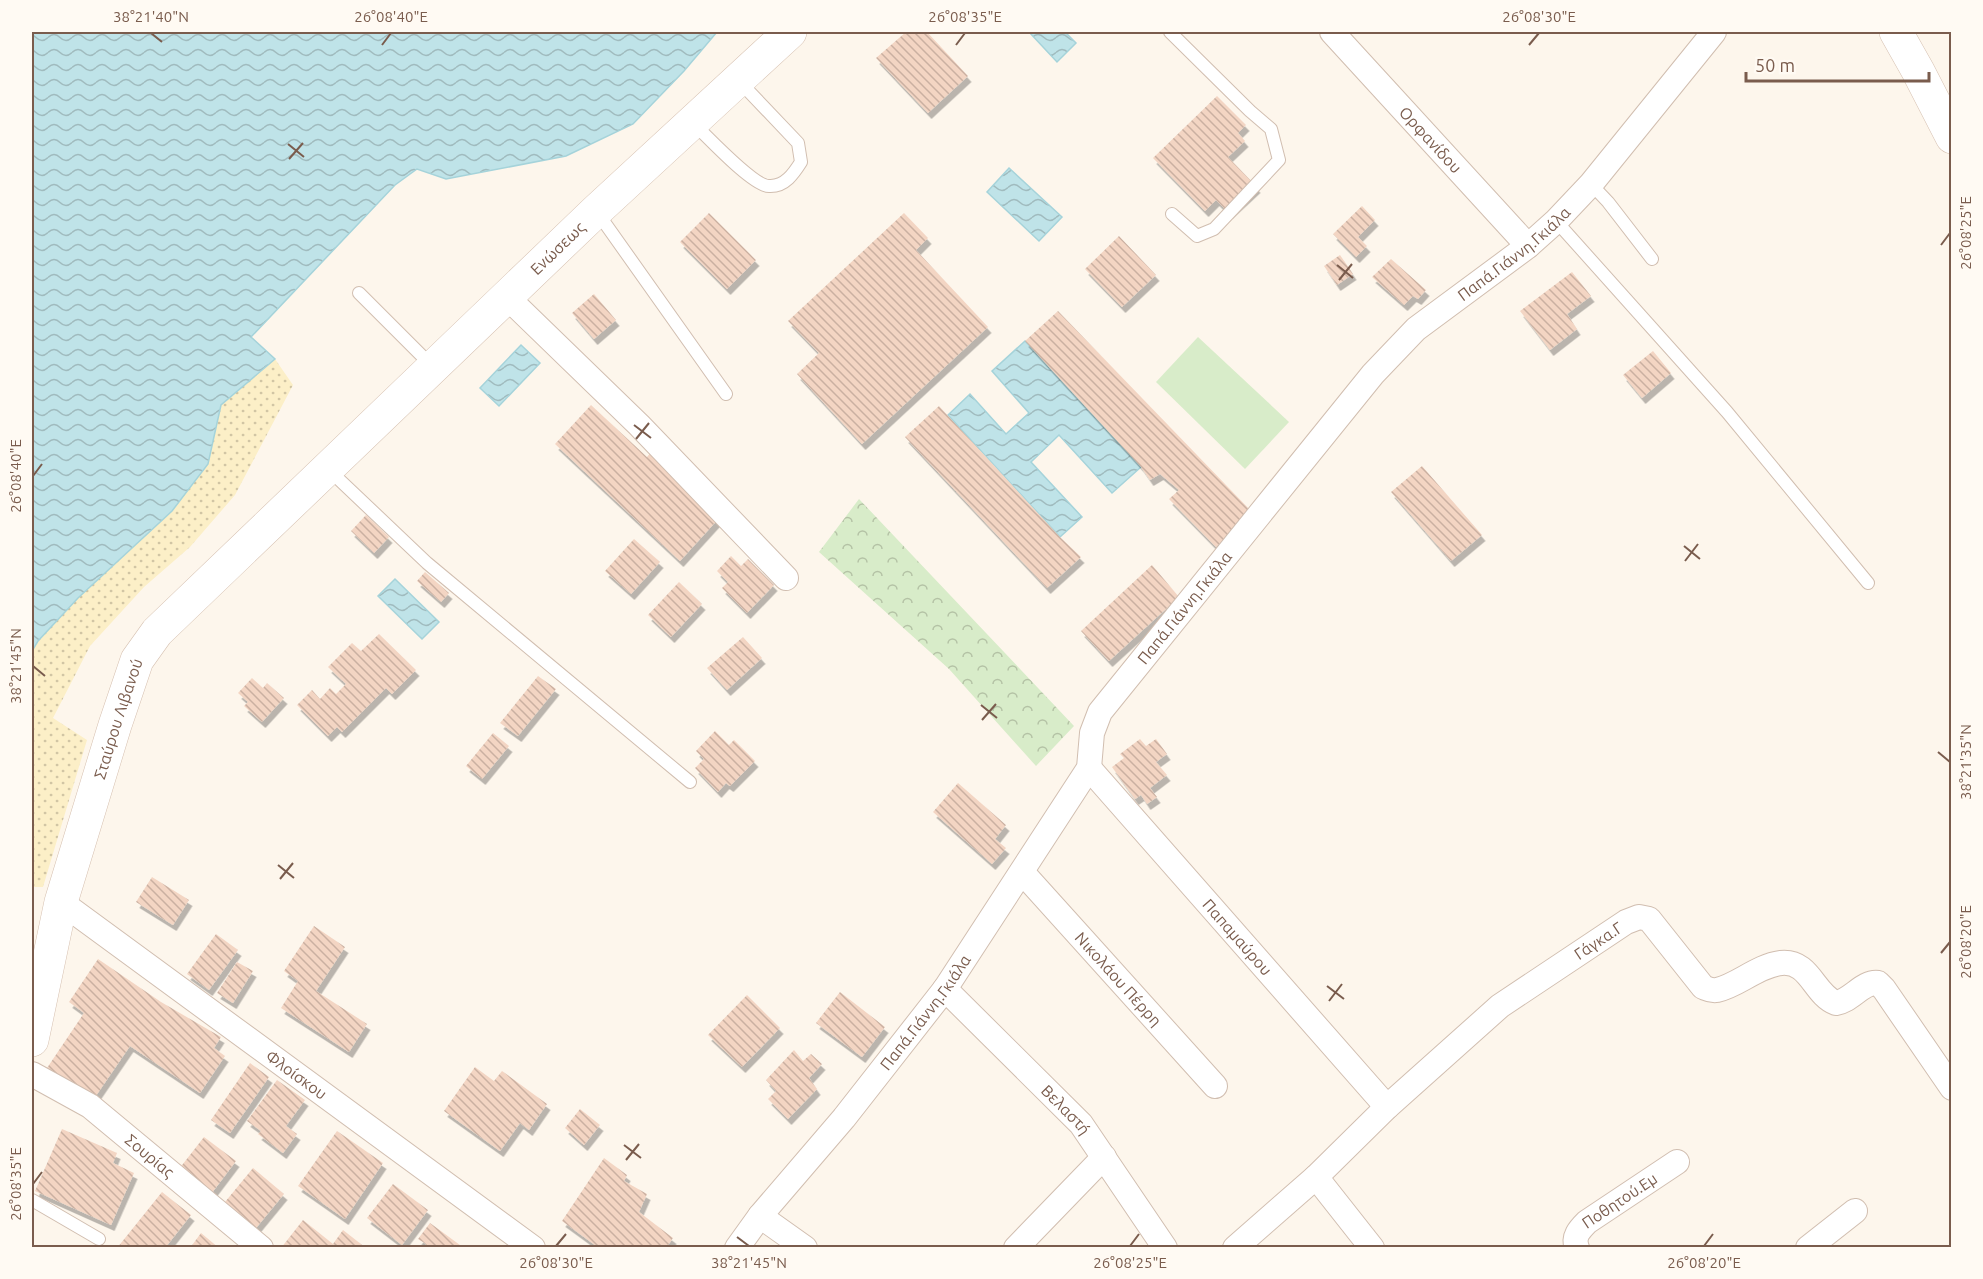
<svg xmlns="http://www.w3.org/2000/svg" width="1983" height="1279" font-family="Ubuntu,sans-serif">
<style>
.forest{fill:url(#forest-crowns)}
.sand{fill:url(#sand-dots)}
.pitch{fill:#d8ecc9}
.water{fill:url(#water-waves);stroke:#a5d3da;stroke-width:1.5}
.building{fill:url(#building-back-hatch);filter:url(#shadow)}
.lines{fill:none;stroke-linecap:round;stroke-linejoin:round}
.service-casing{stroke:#d1beb0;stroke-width:14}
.minor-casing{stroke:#d1beb0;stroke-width:26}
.secondary-casing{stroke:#d6c0b0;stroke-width:34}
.service{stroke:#fff;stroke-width:12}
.minor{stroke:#fff;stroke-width:24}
.secondary{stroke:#fff;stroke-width:33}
.ticks{fill:none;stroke:#7a5c4d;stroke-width:2}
.labels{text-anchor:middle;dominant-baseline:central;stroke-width:6;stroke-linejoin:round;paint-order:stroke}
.street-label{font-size:16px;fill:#7a5c4d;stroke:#fffaf3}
.neatline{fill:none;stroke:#7a5c4d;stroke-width:2}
.ticks-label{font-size:15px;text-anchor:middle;fill:#7a5c4d}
</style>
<defs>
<pattern id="forest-crowns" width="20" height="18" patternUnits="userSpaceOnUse" patternTransform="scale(1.5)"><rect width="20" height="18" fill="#d8ecc9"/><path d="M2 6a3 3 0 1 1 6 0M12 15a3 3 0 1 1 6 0" fill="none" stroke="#b4c2a5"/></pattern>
<pattern id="sand-dots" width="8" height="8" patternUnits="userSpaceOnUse" patternTransform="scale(1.5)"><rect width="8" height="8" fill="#fcefc7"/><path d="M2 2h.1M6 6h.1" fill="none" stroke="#d1c5a4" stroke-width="1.8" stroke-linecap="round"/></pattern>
<pattern id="water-waves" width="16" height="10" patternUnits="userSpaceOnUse" patternTransform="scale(1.5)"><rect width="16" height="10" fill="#bfe3e8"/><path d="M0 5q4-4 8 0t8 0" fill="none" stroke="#a0bbbe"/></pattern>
<pattern id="building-back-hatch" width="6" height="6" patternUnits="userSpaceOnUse" patternTransform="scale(1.5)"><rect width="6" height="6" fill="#f3d5c3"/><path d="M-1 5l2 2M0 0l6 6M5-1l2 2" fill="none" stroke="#cab0a1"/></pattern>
<filter id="shadow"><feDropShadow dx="3.5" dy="6" stdDeviation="0" flood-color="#0004"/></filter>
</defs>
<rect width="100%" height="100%" fill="#fdf6ec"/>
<!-- forest -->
<path class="forest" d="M859,499L1074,726L1036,766L949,669L819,552Z"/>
<!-- sand -->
<path class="sand" d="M275,359L293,385L235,495L190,547L144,587L90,646L53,718L87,740L43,887H32V651L38,641L78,598L130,550L208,464L221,405Z"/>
<!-- pitch -->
<path class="pitch" d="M1198,337L1289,422L1245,469L1156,382Z"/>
<!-- water -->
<path class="water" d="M32,32H717L684,71L633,124L566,156L446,179L417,169L395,185L251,337L275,359L221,405L208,464L172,511L78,598L38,641L32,651Z
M1029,32H1065L1076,43L1057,62Z
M1009,168L1062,217L1039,241L987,192Z
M1025,341L1141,467L1112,493L1059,435L1031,462L1082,517L1060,537L948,415L970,394L1006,434L1029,413L992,371Z
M521,345L540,363L499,406L480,388Z
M395,579L439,622L422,639L378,596Z"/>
<!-- building -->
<path class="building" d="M906,32H927L968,76L928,113L876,58Z
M1217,96L1246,125L1238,133L1245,141L1228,157L1257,187L1229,213L1216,200L1205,211L1153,158Z
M1362,206L1375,220L1358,237L1367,246L1356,257L1333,234Z
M709,213L756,260L727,289L680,242Z
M904,213L928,238L916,250L988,327L862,444L797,374L819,353L788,321Z
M1119,236L1156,275L1122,307L1085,269Z
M1340,255L1353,274L1337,285L1324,266Z
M1391,259L1426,290L1418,299L1413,296L1404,305L1372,277Z
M1572,272L1591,296L1567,314L1577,329L1550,350L1520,311Z
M594,294L616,320L594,339L572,313Z
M1058,311L1252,512L1216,547L1169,499L1179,490L1160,474L1150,480L1141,467L1025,341Z
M1653,351L1671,373L1642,398L1623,375Z
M591,405L647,457L652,451L721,516L680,561L555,444Z
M939,406L1060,537L1081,557L1047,588L905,437Z
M1422,466L1482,535L1451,561L1391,492Z
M366,515L389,537L374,553L351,531Z
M634,539L660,562L631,594L605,571Z
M731,556L741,566L748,559L774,585L747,613L722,588L728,582L717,571Z
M1152,565L1179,597L1109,661L1081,631Z
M425,572L449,593L441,602L417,581Z
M679,582L702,604L671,637L648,615Z
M379,634L416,670L392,694L386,688L342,732L337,727L328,736L297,705L312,690L320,699L330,688L336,694L346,684L328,667L352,643L361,651Z
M743,637L762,658L727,690L707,668Z
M538,676L556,689L518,736L500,723Z
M252,678L263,688L267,683L284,698L262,722L244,706L248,702L238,693Z
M715,731L729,745L734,740L755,761L730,786L726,783L718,792L695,768L704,759L696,751Z
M493,733L509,746L482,779L466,766Z
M1140,739L1146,746L1156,739L1167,754L1156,762L1167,775L1150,788L1157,797L1147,804L1141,795L1135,799L1112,767L1124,758L1120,754Z
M958,783L1006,825L995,839L1006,848L992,864L933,812Z
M152,877L189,900L173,925L136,902Z
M314,926L345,947L316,991L367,1024L349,1052L281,1008L298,981L284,971Z
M216,934L238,950L209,990L187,974Z
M98,959L161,1002L221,1037L214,1048L225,1056L200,1093L130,1046L93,1100L47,1068L84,1013L69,1002Z
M237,962L253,971L233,1003L217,993Z
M840,992L885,1027L862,1057L816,1023Z
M747,995L780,1028L742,1067L708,1035Z
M794,1050L803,1061L811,1054L822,1064L809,1078L817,1089L788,1119L768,1099L776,1091L766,1080Z
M250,1063L269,1077L230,1133L211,1120Z
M475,1067L494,1081L502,1071L547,1104L529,1130L520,1123L500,1151L444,1111Z
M277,1080L305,1100L286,1126L297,1134L283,1153L258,1134L261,1131L247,1121Z
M580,1109L600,1125L584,1145L565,1128Z
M62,1129L117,1153L113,1163L134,1173L111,1225L35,1191Z
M337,1131L383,1163L345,1219L298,1186Z
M204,1137L236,1161L211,1194L179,1169Z
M604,1158L627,1175L624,1181L647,1194L639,1212L673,1238L666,1248H599L562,1221Z
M253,1168L284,1194L256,1228L225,1202Z
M393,1184L428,1210L402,1245L367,1218Z
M162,1192L191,1215L165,1248H117Z
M303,1220L333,1244L343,1230L366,1248H281Z
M430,1223L464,1248H424L426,1244L418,1239Z
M201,1233L219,1248H190Z"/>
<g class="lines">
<!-- service casing -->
<g class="service-casing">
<path id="service" d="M1170,32L1250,111L1271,129L1279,160L1214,229L1197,236L1172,214
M694,124C708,137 753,186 769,186C785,187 794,173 801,162L798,143L739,81
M1591,184L1608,202L1652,259
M597,212L726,394
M1556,221L1727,412L1868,583
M359,293L432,366
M328,469L427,563L690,782
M32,1200L99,1239"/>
</g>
<!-- minor casing -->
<g class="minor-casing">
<g id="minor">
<path id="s1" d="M1332,32L1528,246"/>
<path d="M507,297L639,425L786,578"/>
<path id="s2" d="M1089,768L1387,1107"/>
<path id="s3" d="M1022,872L1215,1086"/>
<path id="s4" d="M61,902L533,1248"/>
<path id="s5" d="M945,989L1081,1124L1165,1248"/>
<path id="s6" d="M32,1074L90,1106L261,1248"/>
<path d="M1316,1177L1372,1248"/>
<path d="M760,1216L805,1248"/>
<path id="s7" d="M737,1248L760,1216L844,1118L945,989L1089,768L1092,733L1100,712L1373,374L1416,329L1528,246L1556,221L1591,184L1714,32"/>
<path d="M1016,1248L1104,1157"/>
<path id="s8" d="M1235,1248L1316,1177L1387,1107L1500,1006L1626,922L1639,917L1649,919L1703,987C1708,989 1711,991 1717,990C1737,986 1757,966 1781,963C1810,960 1814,995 1836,1003C1851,1001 1863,981 1878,983L1884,989L1952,1088"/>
<path id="s9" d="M1577,1248C1572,1237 1580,1229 1587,1222L1677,1162"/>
<path d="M1808,1248L1855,1211"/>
</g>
</g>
<!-- secondary casing -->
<g class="secondary-casing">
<g id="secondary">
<path d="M1896,32L1918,71L1952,137"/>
<path id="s10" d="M32,1040L61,902L115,725L137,660L157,632L596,211L790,32"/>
</g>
</g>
<!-- service -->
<use href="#service" class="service"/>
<!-- minor -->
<use href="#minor" class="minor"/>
<!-- secondary -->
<use href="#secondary" class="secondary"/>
</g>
<!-- ticks -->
<path class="ticks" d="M151,33L162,42M382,45L391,33M956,45L965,33M1529,45L1539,33M288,144L304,157M289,159L303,143M1941,245L1950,233M1337,265L1353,278M1339,280L1352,264M634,425L651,438M636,439L649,423M33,476L42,464M1684,546L1700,559M1685,561L1698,544M33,666L45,676M981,705L997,718M982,720L996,704M1938,752L1950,762M278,865L294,878M280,879L293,863M1941,953L1950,942M1327,986L1344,999M1329,1001L1342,984M624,1145L641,1158M626,1160L639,1144M33,1184L42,1172M737,1237L749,1246M556,1246L566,1234M1130,1246L1139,1234M1704,1246L1713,1234"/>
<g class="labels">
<!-- street labels -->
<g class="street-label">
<text stroke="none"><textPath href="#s1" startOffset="146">Ορφανίδου</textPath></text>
<text stroke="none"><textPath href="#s10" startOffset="984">Ενώσεως</textPath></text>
<text stroke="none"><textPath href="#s7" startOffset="1274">Παπά.Γιάννη.Γκιάλα</textPath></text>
<text stroke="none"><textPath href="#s7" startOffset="788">Παπά.Γιάννη.Γκιάλα</textPath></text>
<text stroke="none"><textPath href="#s10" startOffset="333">Σταύρου Λιβανού</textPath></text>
<text stroke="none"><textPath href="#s2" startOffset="225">Παπαμαύρου</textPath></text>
<text stroke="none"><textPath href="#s8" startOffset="477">Γάγκα.Γ</textPath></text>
<text stroke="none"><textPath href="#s3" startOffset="144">Νικολάου Πέρρη</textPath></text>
<text stroke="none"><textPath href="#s7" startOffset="302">Παπά.Γιάννη.Γκιάλα</textPath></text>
<text stroke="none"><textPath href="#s4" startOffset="292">Φλοίσκου</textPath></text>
<text stroke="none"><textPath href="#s5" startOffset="171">Βελαστή</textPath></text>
<text stroke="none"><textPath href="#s6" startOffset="144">Σουρίας</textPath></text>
<text stroke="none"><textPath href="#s9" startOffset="69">Ποθητού.Εμ</textPath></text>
</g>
</g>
<!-- border -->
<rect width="1983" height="1279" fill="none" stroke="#fffaf3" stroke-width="66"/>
<!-- scale -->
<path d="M1746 72v9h183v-9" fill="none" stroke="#7a5c4d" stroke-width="3"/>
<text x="1755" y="72" font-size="18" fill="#7a5c4d" stroke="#fffaf3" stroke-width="4.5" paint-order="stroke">50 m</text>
<rect x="33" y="33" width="1917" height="1213" class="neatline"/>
<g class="ticks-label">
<text x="151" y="22">38°21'40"N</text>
<text x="391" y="22">26°08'40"E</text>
<text x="965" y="22">26°08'35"E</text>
<text x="1539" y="22">26°08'30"E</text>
<text transform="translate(1966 233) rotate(-90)" y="5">26°08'25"E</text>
<text transform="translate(16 476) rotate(-90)" y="5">26°08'40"E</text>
<text transform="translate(16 666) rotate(-90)" y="5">38°21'45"N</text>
<text transform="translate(1966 762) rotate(-90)" y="5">38°21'35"N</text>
<text transform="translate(1966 942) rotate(-90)" y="5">26°08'20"E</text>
<text transform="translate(16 1184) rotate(-90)" y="5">26°08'35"E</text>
<text x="556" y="1268">26°08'30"E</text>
<text x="749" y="1268">38°21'45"N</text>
<text x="1130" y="1268">26°08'25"E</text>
<text x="1704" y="1268">26°08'20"E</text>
</g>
</svg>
